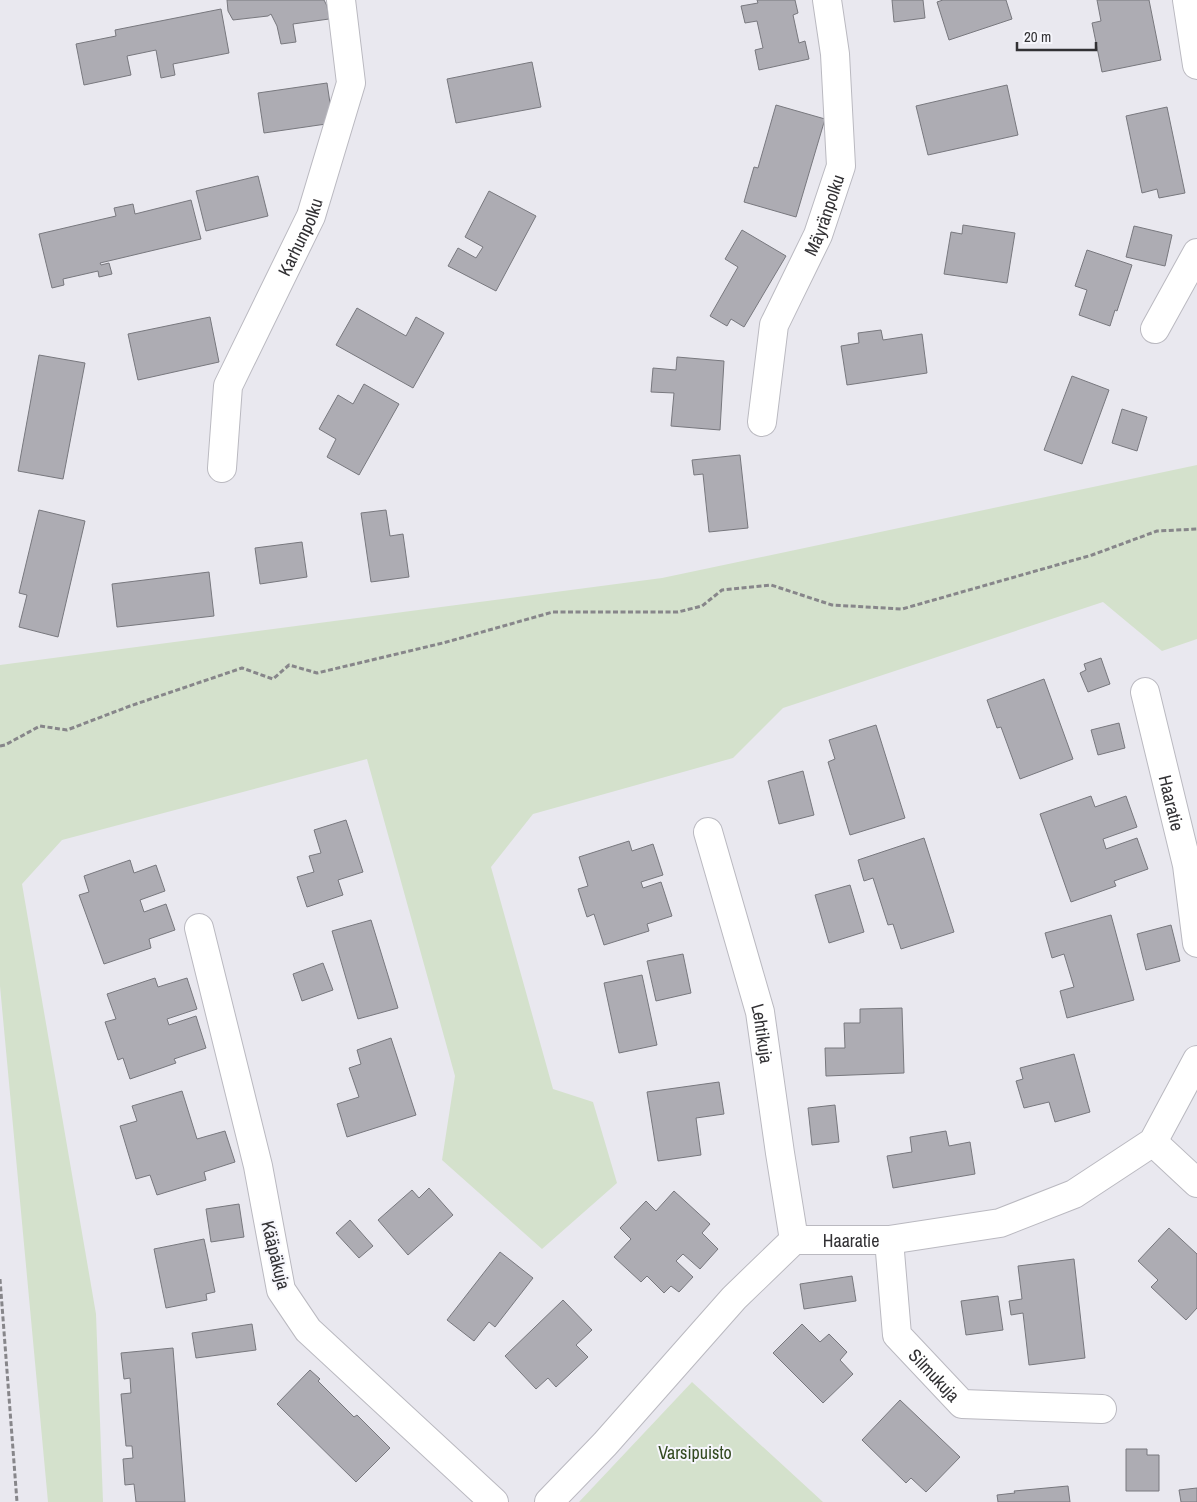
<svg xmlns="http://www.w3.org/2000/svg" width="1197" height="1502" font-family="'Archivo Narrow',sans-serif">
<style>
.green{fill:#d4e1cc}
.building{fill:#adacb3;stroke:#78787e}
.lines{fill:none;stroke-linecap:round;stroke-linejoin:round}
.street-casing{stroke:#bab9c0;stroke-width:30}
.path{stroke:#87868a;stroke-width:3;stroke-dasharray:5 2.5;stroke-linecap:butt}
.street{stroke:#fff;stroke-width:28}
.labels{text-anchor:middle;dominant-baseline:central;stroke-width:4;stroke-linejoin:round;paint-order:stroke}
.street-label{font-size:18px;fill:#323134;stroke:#f6f6fc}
.park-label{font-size:18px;fill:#334a20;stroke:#f6f6fc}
</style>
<rect width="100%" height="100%" fill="#e9e8ef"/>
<!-- green -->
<path class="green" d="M1197,465V639L1162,651L1103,602L783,708L733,758L533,814L491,867L553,1089L593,1102L617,1183L542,1249L442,1160L455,1076L367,759L62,840L22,884L96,1314L103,1502H48L0,986V665L662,578Z
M692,1382L823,1502H579Z"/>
<!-- building -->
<path class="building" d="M227,0H324L327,6L329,19L293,24L296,42L281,44L277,26L271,14L268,16L233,20L228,11Z
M757,0H795L798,13L793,15L799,43L805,41L809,59L759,70L755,50L763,48L757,21L745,23L741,6L758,3Z
M892,0H923L925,18L894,22Z
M943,0H1006L1012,19L949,40L937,2Z
M1097,0H1149L1161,60L1102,72L1092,23L1101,21Z
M221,9L229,53L173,64L175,75L161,78L156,50L127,56L131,75L84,85L76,44L116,36L115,30Z
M532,62L541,107L456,123L447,79Z
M327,83L333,123L264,133L258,93Z
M1007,85L1018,135L928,155L916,106Z
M776,105L825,119L796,217L744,202L754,167L758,168Z
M1167,107L1185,193L1159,198L1157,189L1142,193L1126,116Z
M258,176L268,216L206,231L196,191Z
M489,191L536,216L496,291L448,266L458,248L476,258L483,247L465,237Z
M191,200L201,239L100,263L101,265L109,263L112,274L99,277L98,271L63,279L64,285L52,288L39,234L116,216L114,208L133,204L135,214Z
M963,225L1015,233L1007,283L944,274L951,232L962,234Z
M1134,226L1172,235L1165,266L1126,257Z
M742,230L786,256L744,327L731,319L727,326L710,316L738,267L725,259Z
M1087,250L1132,265L1117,311L1115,310L1110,326L1079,315L1087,290L1075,286Z
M357,308L406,336L416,317L444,333L413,388L336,345Z
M210,317L219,362L138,380L128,334Z
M881,330L883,340L922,334L927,373L847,385L841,346L859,343L858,333Z
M39,355L85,363L63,479L18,471Z
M677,357L724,361L720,430L671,426L674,393L651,392L653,368L676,370Z
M1072,376L1109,390L1082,464L1044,450Z
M364,384L399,404L359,475L327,457L336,439L319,429L338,395L353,404Z
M1122,409L1147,417L1137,451L1112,443Z
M740,455L748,528L709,532L703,474L694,475L692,460Z
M39,510L85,521L58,637L19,627L27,595L19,593Z
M386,510L390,536L403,534L409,577L371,582L361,513Z
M302,542L307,577L260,584L255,548Z
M209,572L214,616L117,627L112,584Z
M1101,658L1110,684L1088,692L1080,673L1086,670L1084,664Z
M1044,679L1073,759L1020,779L1001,727L997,728L987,700Z
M1119,723L1125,748L1098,755L1091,730Z
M876,725L905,818L850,835L828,762L835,759L829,740Z
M803,771L814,815L779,824L768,781Z
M1091,796L1095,807L1126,796L1137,827L1103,839L1106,849L1137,838L1148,869L1114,881L1116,886L1071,902L1040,814Z
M346,820L363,872L338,880L343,895L307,907L297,877L314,872L309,856L321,853L314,830Z
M924,838L954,932L901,949L893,924L888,925L873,878L864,881L858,860Z
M629,841L632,851L653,844L663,875L641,882L643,888L661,882L672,916L647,924L649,931L604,945L594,914L587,917L578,889L588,886L579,857Z
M130,860L134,873L156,865L165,891L140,900L144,912L166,904L175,930L149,939L151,948L104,964L79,895L89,892L84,876Z
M850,885L864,932L829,943L815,895Z
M1111,915L1134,1000L1067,1018L1060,991L1074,987L1064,954L1052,958L1045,933Z
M371,920L398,1008L358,1019L332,931Z
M1171,925L1180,961L1146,970L1137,934Z
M683,954L691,993L656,1001L647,961Z
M323,963L333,990L302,1001L293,974Z
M642,975L657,1045L619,1053L604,983Z
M155,978L158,987L187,978L197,1009L167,1019L169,1025L196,1016L206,1048L174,1059L176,1063L130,1079L123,1058L118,1060L105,1022L116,1019L107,994Z
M902,1008L904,1073L826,1076L825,1048H845L844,1023H860V1009Z
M391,1038L416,1115L347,1137L337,1104L359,1097L349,1068L361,1064L357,1050Z
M1074,1054L1090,1112L1055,1122L1049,1102L1024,1108L1016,1081L1023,1079L1020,1068Z
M719,1082L724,1114L696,1118L701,1155L658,1161L647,1092Z
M182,1091L197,1139L225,1131L235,1162L204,1172L206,1180L157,1195L150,1175L136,1179L120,1126L137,1121L132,1106Z
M835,1105L839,1142L812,1145L808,1108Z
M946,1131L949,1146L970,1142L975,1174L893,1188L887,1156L912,1152L910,1137Z
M429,1188L453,1215L408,1255L378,1220L412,1190L419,1198Z
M674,1191L710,1224L702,1233L718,1249L700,1269L683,1254L676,1261L693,1277L679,1292L671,1286L664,1293L647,1276L641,1282L614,1257L631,1239L620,1228L646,1201L656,1211Z
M239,1204L244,1237L211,1242L206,1209Z
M350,1220L373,1246L359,1258L336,1233Z
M1169,1228L1197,1254V1308L1186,1320L1151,1287L1158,1280L1138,1261Z
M204,1239L215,1292L206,1294L207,1300L166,1308L154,1249Z
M500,1252L533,1278L495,1327L489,1322L474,1341L447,1320Z
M1074,1259L1085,1358L1029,1365L1023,1313L1011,1315L1009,1301L1022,1299L1018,1266Z
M852,1276L856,1301L804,1309L800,1284Z
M998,1296L1003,1330L966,1335L961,1301Z
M563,1300L592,1330L576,1345L588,1357L556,1387L548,1378L536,1389L505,1356Z
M252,1324L256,1350L196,1358L192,1333Z
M802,1324L820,1342L829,1334L847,1352L840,1360L853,1374L823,1403L773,1353Z
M173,1348L185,1502H136L134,1484L125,1485L123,1459L133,1458L132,1446H126L121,1394L131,1393L130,1378L124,1379L121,1353Z
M310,1370L320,1379L318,1381L354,1417L357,1415L390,1448L356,1482L277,1404Z
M900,1400L960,1457L926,1492L911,1478L906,1483L862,1440Z
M1126,1449H1147V1455H1159V1491H1126Z
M1068,1486L1070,1502H998L997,1495L1015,1493L1014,1491Z
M1197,1488V1502H1181L1179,1490Z"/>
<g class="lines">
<!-- street casing -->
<g class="street-casing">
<g id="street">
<path d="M1187,0L1197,65"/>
<path d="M1155,329L1197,253"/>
<path id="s1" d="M762,422L774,325L818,235L841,166L835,54L827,0"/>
<path id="s2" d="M222,468L228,386L311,216L351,83L341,0"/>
<path id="s3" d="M1145,692L1187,865L1197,943"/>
<path id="s4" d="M708,832L760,1012L780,1153L794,1240"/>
<path d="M199,928L258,1166L281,1290L308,1330L494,1502"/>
<path d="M1153,1142L1197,1183"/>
<path id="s5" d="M889,1240L897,1335L962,1404L1102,1409"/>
<path id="s6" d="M549,1502L605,1444L734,1298L794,1240H889L1000,1223L1074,1194L1153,1142L1197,1060"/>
</g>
</g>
<!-- path -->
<path class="path" d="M0,746L5,745L40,726L67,730L130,706L242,668L273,679L289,665L317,673L443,643L553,612H678L702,606L722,590L771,585L832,605L902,609L1092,555L1157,531L1197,529
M0,1279L17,1502"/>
<!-- street -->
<use href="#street" class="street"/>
</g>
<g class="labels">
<!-- street labels -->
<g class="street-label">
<text stroke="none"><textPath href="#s1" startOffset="219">Mäyränpolku</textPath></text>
<text stroke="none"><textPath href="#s2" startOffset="248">Karhunpolku</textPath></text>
<text stroke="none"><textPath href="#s3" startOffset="114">Haaratie</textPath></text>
<text stroke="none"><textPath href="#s4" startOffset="209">Lehtikuja</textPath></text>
<text stroke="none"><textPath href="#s6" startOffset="416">Haaratie</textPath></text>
<text transform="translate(276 1255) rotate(76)">Kääpäkuja</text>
<text stroke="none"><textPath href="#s5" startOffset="150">Silmukuja</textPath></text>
</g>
<!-- park labels -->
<g class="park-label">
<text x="695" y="1452">Varsipuisto</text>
</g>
</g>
<!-- scale -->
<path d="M1017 42v8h79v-8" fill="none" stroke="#323134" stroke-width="2.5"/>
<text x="1024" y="42" font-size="15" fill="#323134" stroke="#f6f6fc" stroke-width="4" paint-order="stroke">20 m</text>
</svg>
